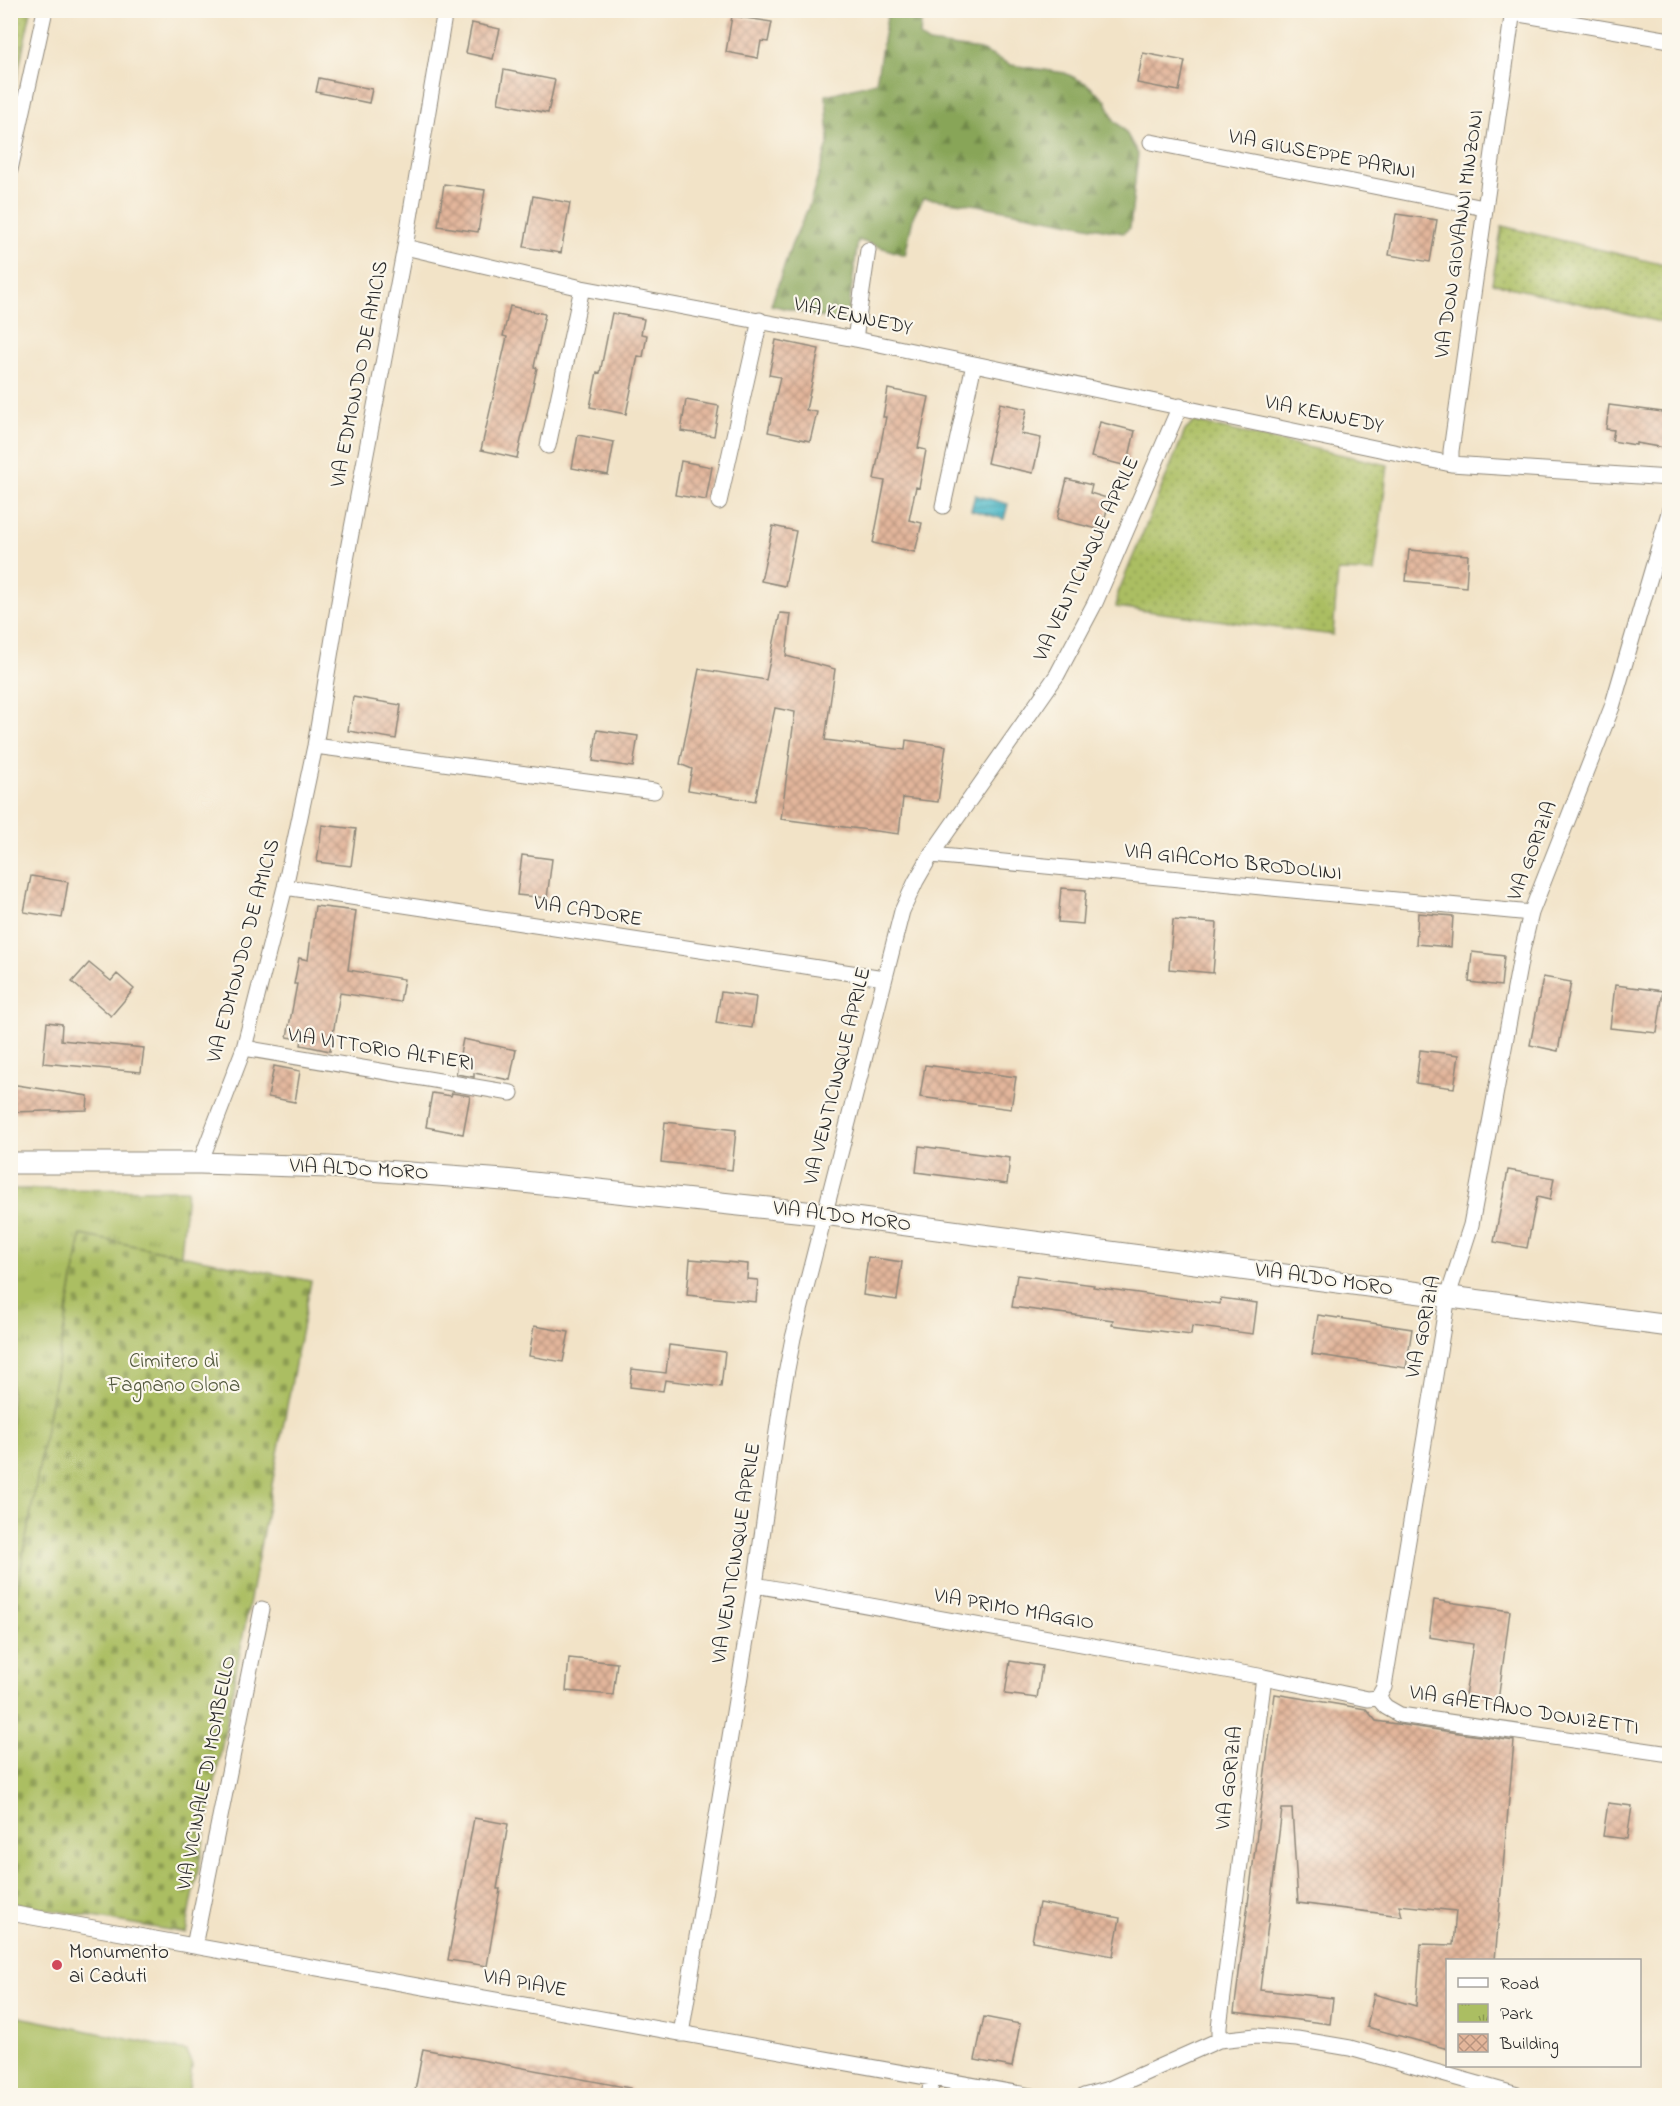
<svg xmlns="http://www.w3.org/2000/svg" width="1680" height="2106" font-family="'Indie Flower',sans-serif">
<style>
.grass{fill:url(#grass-dots);stroke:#6b7446;stroke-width:1.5}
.forest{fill:url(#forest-firs);stroke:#5a6842;stroke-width:1.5}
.cemetery{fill:url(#cemetery-stones);stroke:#6b7446;stroke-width:1.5}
.park{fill:url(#park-tufts);stroke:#6b7446;stroke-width:1.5}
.pitch{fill:#abbe62;stroke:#6b7446;stroke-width:1.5}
.water{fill:url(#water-rules);stroke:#3c727a;stroke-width:1.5}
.building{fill:url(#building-cross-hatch)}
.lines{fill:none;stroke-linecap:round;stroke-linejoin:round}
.street-casing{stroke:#8e8779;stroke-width:17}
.secondary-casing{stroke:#8e8779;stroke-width:23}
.street{stroke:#fff;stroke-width:15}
.secondary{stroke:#fff;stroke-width:21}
.poi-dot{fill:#d1495b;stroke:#fbf7ec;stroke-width:2}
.labels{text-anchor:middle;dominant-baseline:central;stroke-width:4.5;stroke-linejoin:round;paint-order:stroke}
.street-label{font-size:21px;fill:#2b2b2b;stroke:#fbf7ec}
.park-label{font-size:21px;fill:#51573c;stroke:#fbf7ec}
.poi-label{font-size:21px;fill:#2b2b2b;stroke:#fbf7ec;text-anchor:start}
</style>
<defs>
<pattern id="grass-dots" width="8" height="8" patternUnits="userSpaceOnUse" patternTransform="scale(1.5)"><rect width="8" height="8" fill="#abbe62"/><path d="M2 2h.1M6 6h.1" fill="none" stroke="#8b9b51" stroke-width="1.8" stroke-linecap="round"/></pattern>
<pattern id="forest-firs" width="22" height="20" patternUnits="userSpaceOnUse" patternTransform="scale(1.5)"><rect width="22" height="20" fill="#88a558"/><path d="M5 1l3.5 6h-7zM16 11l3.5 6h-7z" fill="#6f8749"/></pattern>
<pattern id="cemetery-stones" width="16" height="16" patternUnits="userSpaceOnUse" patternTransform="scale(1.5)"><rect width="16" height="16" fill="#abbe62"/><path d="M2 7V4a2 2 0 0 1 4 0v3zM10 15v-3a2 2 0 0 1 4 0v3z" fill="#8b9b51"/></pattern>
<pattern id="park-tufts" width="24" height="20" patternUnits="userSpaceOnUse" patternTransform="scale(1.5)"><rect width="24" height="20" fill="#abbe62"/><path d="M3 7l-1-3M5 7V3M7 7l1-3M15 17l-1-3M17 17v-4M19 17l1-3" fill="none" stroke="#8b9b51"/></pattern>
<pattern id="water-rules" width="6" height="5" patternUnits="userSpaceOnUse" patternTransform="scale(1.5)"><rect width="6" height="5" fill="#4cb8c8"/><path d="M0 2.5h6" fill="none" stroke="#3f96a3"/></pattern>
<pattern id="building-cross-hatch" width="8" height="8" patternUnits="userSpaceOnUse" patternTransform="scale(1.5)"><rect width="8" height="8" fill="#e3b69b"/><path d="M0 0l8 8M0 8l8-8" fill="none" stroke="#b8947f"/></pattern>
</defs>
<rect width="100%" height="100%" fill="#fbf7ec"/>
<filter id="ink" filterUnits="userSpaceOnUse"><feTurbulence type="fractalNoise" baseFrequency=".0167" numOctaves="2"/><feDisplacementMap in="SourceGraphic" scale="12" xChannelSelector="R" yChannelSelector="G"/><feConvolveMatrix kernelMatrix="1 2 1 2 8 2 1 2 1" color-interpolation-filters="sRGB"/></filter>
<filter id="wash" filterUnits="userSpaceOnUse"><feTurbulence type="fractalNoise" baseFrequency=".008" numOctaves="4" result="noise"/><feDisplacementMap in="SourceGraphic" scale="24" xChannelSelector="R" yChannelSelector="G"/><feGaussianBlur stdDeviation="1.35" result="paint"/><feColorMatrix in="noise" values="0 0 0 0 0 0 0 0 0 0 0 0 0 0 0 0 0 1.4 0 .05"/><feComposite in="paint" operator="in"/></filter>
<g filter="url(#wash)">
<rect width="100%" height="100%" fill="#f2e3c7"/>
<!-- grass -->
<path class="grass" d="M11,10L31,11L11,105L10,11Z
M1502,226L1669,266V324L1492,283Z
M1194,422L1388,465L1374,572L1338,571L1333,635L1116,607L1118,593L1185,431Z"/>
<!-- forest -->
<path class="forest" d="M888,11H922L920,37L929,43L981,50L1011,65L1065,73L1087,84L1106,101L1114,120L1125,131L1138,154L1130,228L1123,233L978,205L924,198L914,214L905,255L858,240L847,323L771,305L791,246L809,206L829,141L826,95L876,82Z"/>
<!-- cemetery -->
<path class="cemetery" d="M81,1235L311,1281L186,1933L11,1903V1622Z"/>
<!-- park -->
<path class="park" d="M11,1189L187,1190L181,1255L81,1235L11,1622Z"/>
<!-- pitch -->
<path class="pitch" d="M10,2015L186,2051L192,2065L188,2095H11Z"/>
<!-- water -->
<path class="water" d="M975,495L1008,504L1004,519L971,510Z"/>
<g id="blocks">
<!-- building -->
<path class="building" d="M732,16L772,22L768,42L761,41L758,58L726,52Z
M472,23L500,29L493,59L466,53Z
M1143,53L1185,61L1179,91L1137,83Z
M504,70L555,80L548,113L498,103Z
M319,78L372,89L369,103L316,92Z
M444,184L485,190L478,232L438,226Z
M533,196L570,203L561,253L524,247Z
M1396,214L1437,220L1430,262L1389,255Z
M510,306L545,314L534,367L537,368L517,458L481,450L507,337L503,336Z
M612,313L644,319L641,334L647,335L643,357L638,356L626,414L590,407L597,372L600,373Z
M776,340L819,349L806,410L817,412L810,441L768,432L780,377L769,375Z
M888,389L929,397L918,448L926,450L919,488L916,487L909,520L922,523L915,552L873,543L885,481L874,479L886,417H883Z
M686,400L719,406L714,436L681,431Z
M1000,403L1027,409L1021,434L1041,438L1033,473L987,463Z
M1609,405L1670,413V449L1636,443V445L1612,441L1614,430L1606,429Z
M1100,422L1135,431L1127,466L1091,457Z
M578,435L614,442L608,475L572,468Z
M681,461L712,467L706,500L675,495Z
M1067,479L1092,485L1090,493L1110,499L1102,530L1057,519Z
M773,526L796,531L785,586L761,581Z
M1409,550L1468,555L1466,587L1406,581Z
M780,613L791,614L786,656L835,669L825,740L905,750L906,740L946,746L938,802L903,798L899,834L781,819L795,712L775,708L755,801L688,790L692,769L680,764L699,669L766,680Z
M353,697L401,705L396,739L348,731Z
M597,730L638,736L633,767L593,761Z
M322,825L356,829L351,866L317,862Z
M522,855L552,859L547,898L517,895Z
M31,876L68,882L62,918L24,912Z
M1061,888L1086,890L1083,924L1058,922Z
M315,906L356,911L348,970L404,979L400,1002L340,993L330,1051L301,1045L302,1039L287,1037L297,984H294L299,958L308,960Z
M1418,913L1453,916L1451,947L1416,944Z
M1173,920L1217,923L1213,973L1169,969Z
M1472,952L1504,956L1501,986L1469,982Z
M89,963L111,981L117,974L134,989L111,1016L72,982Z
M1543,977L1571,982L1558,1051L1530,1045Z
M1615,985L1663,991L1657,1033L1610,1028Z
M721,992L756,997L752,1028L716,1023Z
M47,1022L62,1024L61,1040L144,1048L141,1072L43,1063Z
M463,1039L516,1050L510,1080L474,1073V1077L456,1074Z
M1420,1050L1459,1055L1454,1088L1416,1083Z
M925,1065L1016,1077L1011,1109L920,1097Z
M274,1066L300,1071L295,1102L268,1097Z
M10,1084L88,1096L87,1110L10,1112Z
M432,1093L451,1096L452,1093L470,1096L463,1134L426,1127Z
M665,1122L736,1130L732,1170L661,1162Z
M919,1146L1010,1158L1007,1184L916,1172Z
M1508,1170L1554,1178L1550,1200L1537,1197L1527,1248L1494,1242Z
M868,1257L902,1262L897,1300L863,1295Z
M690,1259L748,1264L747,1279L758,1280L756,1302L687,1295Z
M1017,1275L1094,1285L1093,1287L1220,1304L1221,1298L1257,1303L1253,1334L1192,1326L1191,1335L1112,1325L1113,1320L1012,1307Z
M1318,1315L1412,1329L1406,1368L1312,1354Z
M534,1326L569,1332L563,1362L529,1356Z
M669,1345L725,1352L721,1387L665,1380L663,1391L630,1387L632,1369L666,1373Z
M1434,1600L1510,1611L1498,1701L1465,1696L1473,1644L1429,1637Z
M569,1658L617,1663L613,1695L566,1691Z
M1010,1661L1042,1666L1037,1698L1005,1694Z
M1275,1694L1366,1709L1376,1721L1514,1741L1495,1960H1448V2049L1367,2027L1374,1994L1416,2006L1421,1944L1453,1945L1456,1911L1399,1905L1402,1916L1298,1903L1292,1809H1282L1260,1990L1333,1998L1330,2024L1234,2012Z
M1608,1803L1632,1806L1627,1839L1603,1836Z
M474,1818L508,1824L497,1889H500L487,1966L448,1960Z
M1039,1903L1120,1918L1113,1956L1032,1941Z
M984,2017L1020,2024L1012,2067L975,2060Z
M423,2049L630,2088L629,2096H414Z"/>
</g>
</g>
<g filter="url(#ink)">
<use href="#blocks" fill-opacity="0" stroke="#8e8779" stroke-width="1.5"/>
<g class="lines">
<!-- street casing -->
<g class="street-casing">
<path id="street" d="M1513,13L1670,40
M1151,142L1484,208
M10,170L45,10
M405,247L582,288L855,339L1451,464L1670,478
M855,339L868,250
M548,446L582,288
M1451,464V451L1513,10
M719,502L760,320
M943,506L974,364
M315,746L654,791
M931,855L1531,913
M285,887L884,978
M244,1048L511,1093
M200,1163L244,1048L285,887L315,746L346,560L405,247L445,10
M755,1585L1264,1677
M1378,1698L1386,1707L1400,1715L1670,1754
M10,1913L1032,2096
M194,1946L262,1609
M681,2034L755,1585L783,1390L793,1338L902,911L916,881L931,855L1057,675L1095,603L1180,406
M1219,2040V2027L1264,1677L1368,1699L1378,1698L1384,1687L1448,1296L1471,1225L1522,951L1531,913L1612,707L1670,509
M929,2096L932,2078
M1084,2096L1109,2089L1219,2040L1256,2036L1297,2039L1350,2048L1521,2096"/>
</g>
<!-- secondary casing -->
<g class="secondary-casing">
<path id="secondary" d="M10,1163H200L329,1167L504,1180L824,1214L1670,1326"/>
</g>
<!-- street -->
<use href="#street" class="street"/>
<!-- secondary -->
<use href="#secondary" class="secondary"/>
</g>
</g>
<!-- markers -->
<circle class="poi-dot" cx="57" cy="1965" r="6"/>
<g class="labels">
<!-- street labels -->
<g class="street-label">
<text transform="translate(1322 155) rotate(11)">VIA GIUSEPPE PARINI</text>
<text transform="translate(1460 234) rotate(-82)">VIA DON GIOVANNI MINZONI</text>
<text transform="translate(853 317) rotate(12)">VIA KENNEDY</text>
<text transform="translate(360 374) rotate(-79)">VIA EDMONDO DE AMICIS</text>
<text transform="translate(1324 415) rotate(12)">VIA KENNEDY</text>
<text transform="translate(1087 559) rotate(-65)">VIA VENTICINQUE APRILE</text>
<text transform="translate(1533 851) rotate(-69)">VIA GORIZIA</text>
<text transform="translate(1233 863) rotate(6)">VIA GIACOMO BRODOLINI</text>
<text transform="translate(588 912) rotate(9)">VIA CADORE</text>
<text transform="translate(244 951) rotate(-75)">VIA EDMONDO DE AMICIS</text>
<text transform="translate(381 1050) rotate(9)">VIA VITTORIO ALFIERI</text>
<text transform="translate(838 1076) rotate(-76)">VIA VENTICINQUE APRILE</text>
<text transform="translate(359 1170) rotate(3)">VIA ALDO MORO</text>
<text transform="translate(842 1217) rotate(7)">VIA ALDO MORO</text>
<text transform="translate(1324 1280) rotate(8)">VIA ALDO MORO</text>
<text transform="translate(1424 1327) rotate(-78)">VIA GORIZIA</text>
<text transform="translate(737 1553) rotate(-81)">VIA VENTICINQUE APRILE</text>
<text transform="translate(1014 1610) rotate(10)">VIA PRIMO MAGGIO</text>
<text transform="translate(1524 1711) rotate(9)">VIA GAETANO DONIZETTI</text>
<text transform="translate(207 1773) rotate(-79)">VIA VICINALE DI MOMBELLO</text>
<text transform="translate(1230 1778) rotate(-83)">VIA GORIZIA</text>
<text transform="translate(525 1984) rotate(10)">VIA PIAVE</text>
</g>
<!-- park labels -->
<g class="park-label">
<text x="174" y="1362">Cimitero di<tspan x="174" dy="24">Fagnano Olona</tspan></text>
</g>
<!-- poi labels -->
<g class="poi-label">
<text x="69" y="1953">Monumento<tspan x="69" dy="24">ai Caduti</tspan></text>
</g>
</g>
<!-- margin -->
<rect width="1680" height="2106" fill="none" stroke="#fbf7ec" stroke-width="36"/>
<!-- legend -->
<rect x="1446" y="1959" width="195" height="108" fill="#fbf7ec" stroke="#a8a59f" stroke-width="1.5"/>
<rect x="1458" y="1978" width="30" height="9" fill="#ffffff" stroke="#a8a59f" stroke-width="1.5"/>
<text x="1500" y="1989" font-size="18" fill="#2b2b2b">Road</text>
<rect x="1458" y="2004" width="30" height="18" fill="url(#park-tufts)" stroke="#a8a59f" stroke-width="1.5"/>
<text x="1500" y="2019" font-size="18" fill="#2b2b2b">Park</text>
<rect x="1458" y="2034" width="30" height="18" fill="url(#building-cross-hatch)" stroke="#a8a59f" stroke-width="1.5"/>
<text x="1500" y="2049" font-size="18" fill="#2b2b2b">Building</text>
</svg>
